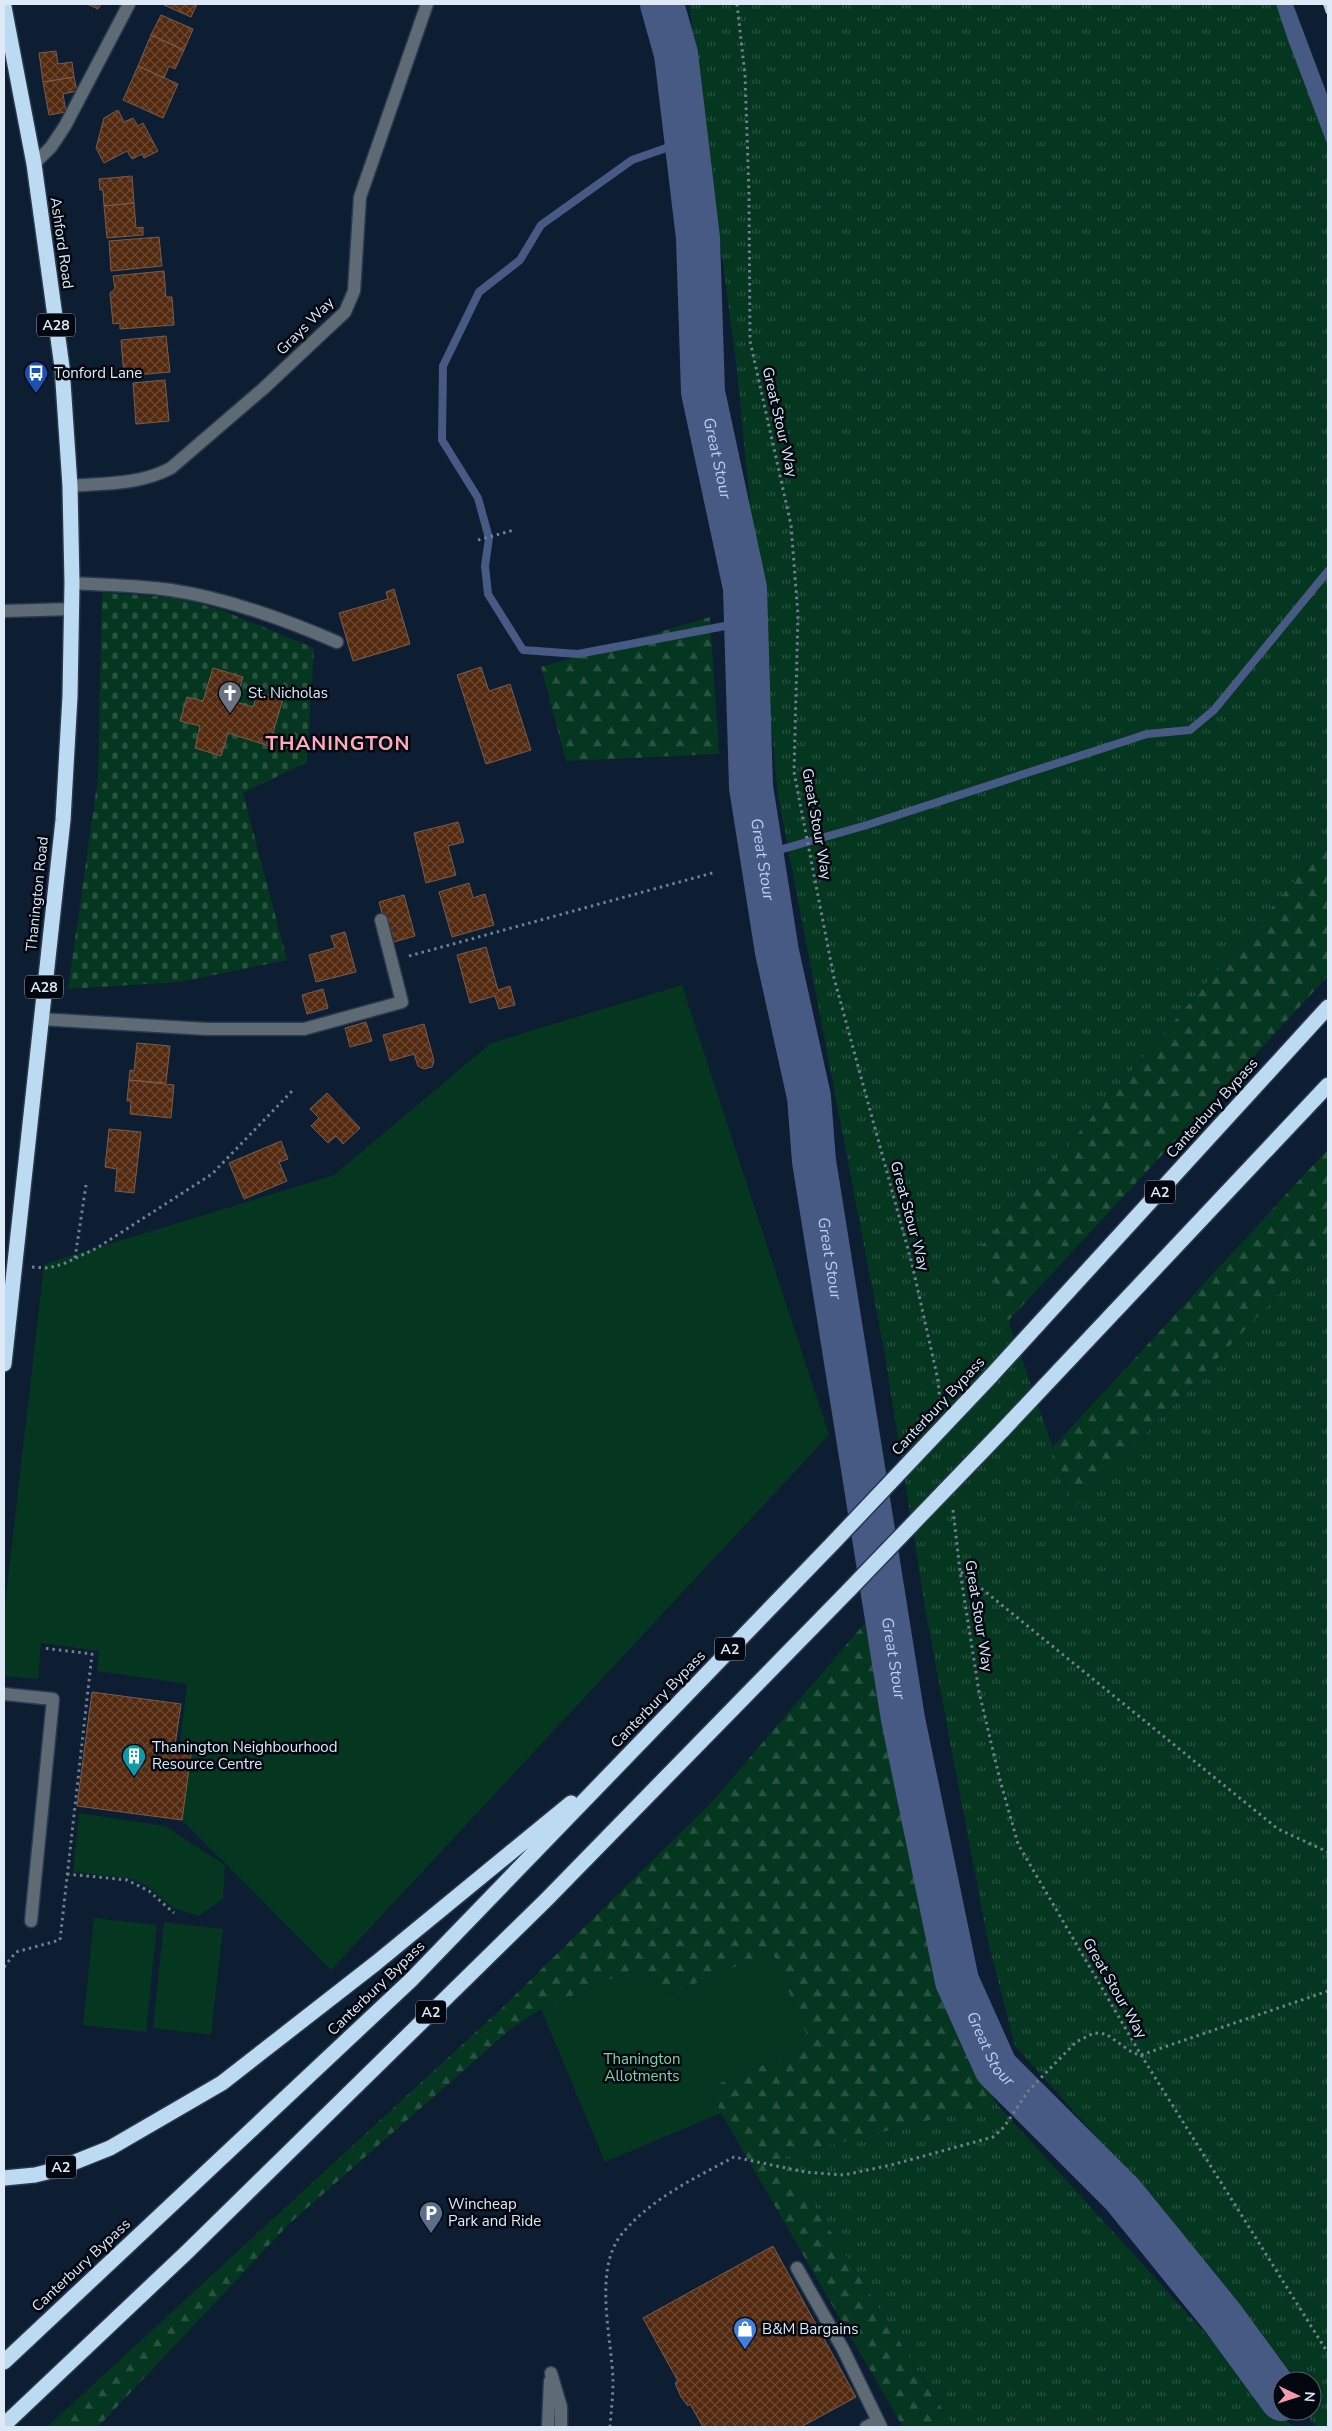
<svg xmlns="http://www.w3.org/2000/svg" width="1332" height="2431" font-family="'Nunito Sans',sans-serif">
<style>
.grass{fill:url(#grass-tufts)}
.forest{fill:url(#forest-firs)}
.cemetery{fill:url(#cemetery-stones)}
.green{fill:#043620}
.water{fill:#475a84}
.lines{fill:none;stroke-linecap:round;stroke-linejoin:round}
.stream{stroke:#475a84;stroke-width:8}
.river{stroke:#475a84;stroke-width:44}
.building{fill:url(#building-cross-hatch);stroke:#795c4b}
.minor-casing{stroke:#2a3a4e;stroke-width:15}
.highway-casing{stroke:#2a3a4e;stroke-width:18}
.path{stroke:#717f91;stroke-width:3;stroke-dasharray:2.5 4;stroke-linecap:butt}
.minor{stroke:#5e6b74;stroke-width:12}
.highway{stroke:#bcdbf2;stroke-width:15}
.rail{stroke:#c1cddc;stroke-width:4;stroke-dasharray:10 5;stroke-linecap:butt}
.highway-bridge-casing{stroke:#2a3a4e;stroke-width:18;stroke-linecap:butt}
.highway-bridge{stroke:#bcdbf2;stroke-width:15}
.labels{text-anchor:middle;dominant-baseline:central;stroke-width:5;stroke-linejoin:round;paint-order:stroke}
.shield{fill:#030710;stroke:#9ca5b2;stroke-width:1}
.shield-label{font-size:14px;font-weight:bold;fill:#dde9f7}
.street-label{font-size:15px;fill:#dde9f7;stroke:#030710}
.poi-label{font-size:15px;fill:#dde9f7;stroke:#030710;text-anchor:start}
.park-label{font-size:15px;fill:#82d2a6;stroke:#030710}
.water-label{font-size:16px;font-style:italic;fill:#b9cdf6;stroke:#030710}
.district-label{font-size:20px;font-weight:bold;letter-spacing:1px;fill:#ffabbc;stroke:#030710}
</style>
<defs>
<pattern id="grass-tufts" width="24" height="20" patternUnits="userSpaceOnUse" patternTransform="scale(1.25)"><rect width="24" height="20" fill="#043620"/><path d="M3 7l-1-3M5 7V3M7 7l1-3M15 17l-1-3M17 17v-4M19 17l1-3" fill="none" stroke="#285341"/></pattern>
<pattern id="forest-firs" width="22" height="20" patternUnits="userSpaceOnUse" patternTransform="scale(1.25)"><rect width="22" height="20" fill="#043620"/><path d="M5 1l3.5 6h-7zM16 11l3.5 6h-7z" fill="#285341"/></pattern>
<pattern id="cemetery-stones" width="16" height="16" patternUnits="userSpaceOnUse" patternTransform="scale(1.25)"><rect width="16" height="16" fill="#043620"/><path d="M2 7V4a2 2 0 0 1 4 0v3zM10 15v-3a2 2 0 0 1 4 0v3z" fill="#285341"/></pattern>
<pattern id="building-cross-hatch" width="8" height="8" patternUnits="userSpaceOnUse" patternTransform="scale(1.25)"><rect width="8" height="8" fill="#532a0f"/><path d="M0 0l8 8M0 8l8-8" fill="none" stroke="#6b4933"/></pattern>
</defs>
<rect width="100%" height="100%" fill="#0d1d32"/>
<!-- grass -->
<path class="grass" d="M689,4H1283L1328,125V842L982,1245L1074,1508L1328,1243V2427H1315L1305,2411H1312V2381H1284L1169,2218L1015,2046L987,1937L926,1614L884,1350L778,796L737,370Z
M996,2103L1275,2410L1294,2427H953L784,2157Z"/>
<!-- forest -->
<path class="forest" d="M710,617L719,754L566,761L541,667Z
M1328,842V976L1008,1321L982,1245Z
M1328,1149V1243L1074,1508L1053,1447Z
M870,1617L943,2001L996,2103L784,2157L953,2427H903L721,2113L710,2087L811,2045L771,1952L659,1999L645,1965L541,2009L512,2028L290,2223L98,2427H47L502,2008L711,1803Z"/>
<!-- cemetery -->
<path class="cemetery" d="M102,593L172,597L219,609L314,648L307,762L243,793L287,960L180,982L68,989L98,777Z"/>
<!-- green -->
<path class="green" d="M682,985L829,1435L331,1970L172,1810L187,1684L97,1671L99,1651L41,1643L38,1679L4,1676V1613L44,1264L334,1175L491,1043Z
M79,1813L165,1826L225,1865L223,1899L199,1916L173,1908L148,1887L132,1879L73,1872Z
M94,1918L157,1925L146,2032L83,2025Z
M164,1922L223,1929L211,2035L153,2028Z
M772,1951L811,2045L710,2087L721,2113L605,2162L541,2009L645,1965L660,1999Z"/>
<!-- water -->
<path class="water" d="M1276,4H1293L1328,97V146L1288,40Z"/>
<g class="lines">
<!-- stream -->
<path class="stream" d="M686,141L632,160L541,225L520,260L479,292L443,366L442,440L478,498L489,538L485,566L488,594L523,650L578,654L746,622
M762,855L867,825L1147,734L1190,730L1214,710L1328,571"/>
<!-- river -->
<path class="river" id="s1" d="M662,4L676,54L698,238L703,392L745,588L751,787L777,952L809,1097L814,1161L903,1719L957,1981L996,2068L1123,2195L1222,2317L1282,2399"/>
</g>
<!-- building -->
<path class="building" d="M87,4H101L98,9Z
M165,4H197L191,17L164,5Z
M161,15L193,29L184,50L151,35Z
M151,35L184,50L175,69L169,66L164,78L138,66Z
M56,51L58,64L72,62L74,77L43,82L39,53Z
M138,66L178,84L163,118L123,100Z
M74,77L77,91L63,94L66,112L49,115L43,82Z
M118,110L124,122L133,118L138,126L143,123L158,151L144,158L142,154L132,159L127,151L104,163L96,148L104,118Z
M132,176L134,203L104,206L103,190H100L99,179Z
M134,203L136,228L143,227V235L107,238L104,206Z
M159,237L162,266L111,271L109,241Z
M164,271L166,297H172L174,325L120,329V323L113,324L110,293L115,289L113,276Z
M166,336L170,372L124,376L121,340Z
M165,380L169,421L136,424L133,383Z
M394,589L410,644L353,661L339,613L388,599L386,592Z
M481,667L489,691L510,684L531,750L486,764L457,675Z
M213,668L243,677L236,702L253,707L258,692L283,699L269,746L228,733L221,756L195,748L200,726L180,721L187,697L203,701Z
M458,822L464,842L448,846L456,875L426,883L414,833Z
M469,883L473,898L485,894L494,925L452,937L439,892Z
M404,895L415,936L390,943L379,902Z
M345,932L356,972L316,982L309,955L335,948L331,936Z
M486,947L498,990L510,986L515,1005L499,1009L495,996L470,1003L457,955Z
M323,989L328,1008L307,1014L302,995Z
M366,1022L372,1041L350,1047L345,1028Z
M424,1024L434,1061L432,1067L424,1069L418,1066L414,1054L390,1061L383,1035Z
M137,1043L170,1046L166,1083L129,1080L130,1070L134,1071Z
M129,1080L174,1085L171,1118L130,1114L131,1101H127Z
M327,1093L360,1128L343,1144L336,1136L328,1143L311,1126L319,1118L310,1109Z
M109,1129L141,1132L134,1193L115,1191L117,1169L105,1167Z
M281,1141L288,1159L279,1162L287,1181L244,1199L229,1163Z
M92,1692L181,1704L175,1745L192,1747L182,1820L77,1806Z
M773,2246L856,2397L801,2427H703L690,2404L688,2406L681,2397L675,2383L678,2381L643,2318Z"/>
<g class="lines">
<!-- minor casing -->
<g class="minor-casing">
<path id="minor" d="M34,164L51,147L65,126L129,4
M70,486C105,483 139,485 171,468L264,388L345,312L354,291L360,197L427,4
M72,583C105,585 138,585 171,590C229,599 284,619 337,642
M4,611L71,609
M40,1019L207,1029H304L402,1002L381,920
M4,1694L53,1699L31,1921
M797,2268L843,2349L881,2427
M551,2373L561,2407V2427
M548,2427L550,2381
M866,2427L878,2421"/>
</g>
<!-- highway casing -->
<g class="highway-casing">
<path id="highway" d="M4,7L34,164L62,367L70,486L72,583L70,696L63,820L4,1364
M991,1376L1328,1007
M1002,1431L1328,1085
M4,2178L35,2175L55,2170L110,2148L222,2083L376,1963L571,1803
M4,2362L411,1980L833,1543
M4,2425L187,2252L546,1900L849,1590"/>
</g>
<!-- path -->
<path class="path" d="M737,4L745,75L749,194L750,341L791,525L798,615L794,772L834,978L912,1264L938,1380L940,1402
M478,540L514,530
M409,956L716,872
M75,1258L86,1185
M32,1267L48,1268L63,1264L97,1248L212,1174L294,1089
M953,1510L960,1571L979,1692L1000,1780L1018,1844L1141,2055L1328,2353
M961,1572L1278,1829L1328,1852
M67,1874L127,1880L149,1891L174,1913
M4,1967L16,1952L60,1940L92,1654L43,1648
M610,2427C611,2412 613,2397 613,2381C612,2339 593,2271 621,2235C650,2199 695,2178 734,2157L805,2172L844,2175L891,2165L993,2137L1004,2127L1029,2090L1076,2042L1094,2033L1106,2034L1133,2053L1141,2055L1328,1991"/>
<!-- minor -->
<use href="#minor" class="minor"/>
<!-- highway -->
<use href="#highway" class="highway"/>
<!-- rail -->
<path class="rail" d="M1325,4L1328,13"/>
<!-- highway-bridge casing -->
<g class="highway-bridge-casing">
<path id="highway-bridge" d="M833,1543L991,1376
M849,1590L1002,1431"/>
</g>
<!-- highway-bridge -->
<use href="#highway-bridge" class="highway-bridge"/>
</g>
<!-- icons -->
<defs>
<g id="bus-pin" transform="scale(1.25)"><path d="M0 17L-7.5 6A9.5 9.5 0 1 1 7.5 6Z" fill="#1a4fb4" stroke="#030710"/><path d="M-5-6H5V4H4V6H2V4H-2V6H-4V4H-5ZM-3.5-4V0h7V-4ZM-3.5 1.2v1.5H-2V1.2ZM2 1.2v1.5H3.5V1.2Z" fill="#fff"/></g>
<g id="church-pin" transform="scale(1.25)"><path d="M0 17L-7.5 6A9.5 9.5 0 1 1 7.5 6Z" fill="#6b7280" stroke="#030710"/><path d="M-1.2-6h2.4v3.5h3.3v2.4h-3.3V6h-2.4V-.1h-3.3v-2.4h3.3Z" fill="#fff"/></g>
<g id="building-pin" transform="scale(1.25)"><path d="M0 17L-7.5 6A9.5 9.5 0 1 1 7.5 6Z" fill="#0f9aa8" stroke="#030710"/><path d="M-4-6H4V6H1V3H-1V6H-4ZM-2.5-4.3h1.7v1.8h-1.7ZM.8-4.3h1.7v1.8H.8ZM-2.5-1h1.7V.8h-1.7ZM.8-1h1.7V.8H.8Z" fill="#fff"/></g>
<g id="parking-pin" transform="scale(1.25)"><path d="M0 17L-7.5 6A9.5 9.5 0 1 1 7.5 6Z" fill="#5c6f8a" stroke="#030710"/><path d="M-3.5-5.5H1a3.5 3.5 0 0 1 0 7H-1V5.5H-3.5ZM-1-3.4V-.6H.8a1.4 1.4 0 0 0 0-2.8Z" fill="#fff"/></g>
<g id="shop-pin" transform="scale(1.25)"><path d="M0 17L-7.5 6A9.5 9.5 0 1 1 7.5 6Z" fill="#3f7fe0" stroke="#030710"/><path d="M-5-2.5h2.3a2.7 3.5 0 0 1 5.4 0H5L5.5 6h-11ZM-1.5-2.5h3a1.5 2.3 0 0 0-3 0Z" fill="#fff"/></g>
</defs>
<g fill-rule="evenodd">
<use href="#bus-pin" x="36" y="373"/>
<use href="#church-pin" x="230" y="693"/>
<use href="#building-pin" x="134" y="1756"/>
<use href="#parking-pin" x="431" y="2213"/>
<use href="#shop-pin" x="745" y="2329"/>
</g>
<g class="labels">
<!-- shield labels -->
<g class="shield">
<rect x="37" y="313.5" width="38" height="23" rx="4"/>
<rect x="25" y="975.5" width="38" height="23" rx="4"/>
<rect x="1145" y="1180.5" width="30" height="23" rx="4"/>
<rect x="715" y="1637.5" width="30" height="23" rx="4"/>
<rect x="416" y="2000.5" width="30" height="23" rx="4"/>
<rect x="46" y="2155.5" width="30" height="23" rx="4"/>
</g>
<g class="shield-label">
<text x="56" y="325">A28</text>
<text x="44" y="987">A28</text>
<text x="1160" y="1192">A2</text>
<text x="730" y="1649">A2</text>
<text x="431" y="2012">A2</text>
<text x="61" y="2167">A2</text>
</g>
<!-- street labels -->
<g class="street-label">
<text transform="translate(62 243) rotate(82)">Ashford Road</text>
<text transform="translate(305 326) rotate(-45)">Grays Way</text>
<text transform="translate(780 422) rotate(77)">Great Stour Way</text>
<text transform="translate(817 824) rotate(80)">Great Stour Way</text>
<text transform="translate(37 894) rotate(-84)">Thanington Road</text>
<text transform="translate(1212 1108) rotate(-48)">Canterbury Bypass</text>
<text transform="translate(910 1216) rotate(75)">Great Stour Way</text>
<text transform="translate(938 1406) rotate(-47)">Canterbury Bypass</text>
<text transform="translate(979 1616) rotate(81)">Great Stour Way</text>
<text transform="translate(658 1699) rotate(-46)">Canterbury Bypass</text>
<text transform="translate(376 1988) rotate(-44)">Canterbury Bypass</text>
<text transform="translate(1115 1988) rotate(60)">Great Stour Way</text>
<text transform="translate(81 2265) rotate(-43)">Canterbury Bypass</text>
</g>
<!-- poi labels -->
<g class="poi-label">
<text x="54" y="373">Tonford Lane</text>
<text x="248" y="693">St. Nicholas</text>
<text x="152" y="1747">Thanington Neighbourhood<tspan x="152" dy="17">Resource Centre</tspan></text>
<text x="448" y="2204">Wincheap<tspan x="448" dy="17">Park and Ride</tspan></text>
<text x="762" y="2329">B&amp;M Bargains</text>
</g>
<!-- park labels -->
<g class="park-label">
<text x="642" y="2059">Thanington<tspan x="642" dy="17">Allotments</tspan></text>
</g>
<!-- water labels -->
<g class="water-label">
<text stroke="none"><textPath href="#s1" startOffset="459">Great Stour</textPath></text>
<text stroke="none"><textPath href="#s1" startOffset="864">Great Stour</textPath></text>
<text stroke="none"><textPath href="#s1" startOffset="1269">Great Stour</textPath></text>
<text stroke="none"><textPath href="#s1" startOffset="1674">Great Stour</textPath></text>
<text stroke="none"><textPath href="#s1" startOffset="2079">Great Stour</textPath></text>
</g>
<!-- district labels -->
<g class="district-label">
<text x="338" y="743">THANINGTON</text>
</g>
</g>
<!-- border -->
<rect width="1332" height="2431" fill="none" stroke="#dde9f7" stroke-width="10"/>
<!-- north arrow -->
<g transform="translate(1297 2396) rotate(94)"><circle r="24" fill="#030710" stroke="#5a616c"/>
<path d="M0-4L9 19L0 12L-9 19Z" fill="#f39aac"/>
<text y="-8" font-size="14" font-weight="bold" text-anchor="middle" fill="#dde9f7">N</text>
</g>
</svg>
